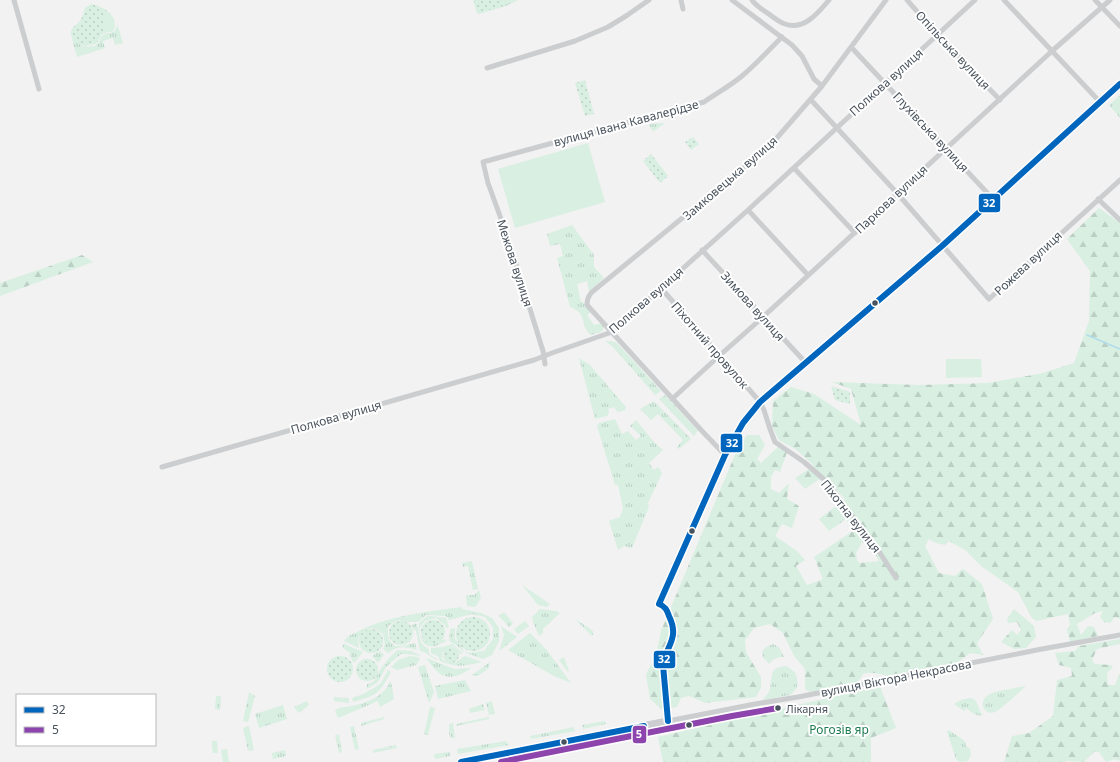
<svg xmlns="http://www.w3.org/2000/svg" width="1120" height="762" font-family="'Noto Sans',sans-serif">
<style>
.grass{fill:url(#grass-tufts)}
.forest{fill:url(#forest-firs);fill-rule:evenodd}
.park{fill:url(#park-dots)}
.pitch{fill:#d8efe2}
.lines{fill:none;stroke-linecap:round;stroke-linejoin:round}
.stream{stroke:#afdceb;stroke-width:1.5}
.minor{stroke:#cbcdcf;stroke-width:5}
.secondary{stroke:#cccdd0;stroke-width:7}
.bus-1-casing{stroke:#fff;stroke-width:9}
.bus-2-casing{stroke:#fff;stroke-width:9}
.bus-1{stroke:#0065bd;stroke-width:6}
.bus-2{stroke:#8e44ad;stroke-width:6}
.bus-dot{fill:#49535d;stroke:#fff;stroke-width:1.5}
.labels{text-anchor:middle;dominant-baseline:central;stroke-width:4;stroke-linejoin:round;paint-order:stroke}
.bus-label{font-size:11px;fill:#49535d;stroke:#fff;text-anchor:start}
.street-label{font-size:12px;fill:#49535d;stroke:#fff}
.park-label{font-size:12px;fill:#1d7c50;stroke:#fff}
.line-badge{stroke:#fff;stroke-width:1.5}
.badge-label{font-size:11px;text-anchor:middle;font-weight:bold;fill:#fff}
</style>
<defs>
<pattern id="grass-tufts" width="24" height="20" patternUnits="userSpaceOnUse"><rect width="24" height="20" fill="#d8efe2"/><path d="M3 7l-1-3M5 7V3M7 7l1-3M15 17l-1-3M17 17v-4M19 17l1-3" fill="none" stroke="#bbcfc4"/></pattern>
<pattern id="forest-firs" width="22" height="20" patternUnits="userSpaceOnUse"><rect width="22" height="20" fill="#d8efe2"/><path d="M5 1l3.5 6h-7zM16 11l3.5 6h-7z" fill="#bbcfc4"/></pattern>
<pattern id="park-dots" width="8" height="8" patternUnits="userSpaceOnUse"><rect width="8" height="8" fill="#d8efe2"/><path d="M2 2h.1M6 6h.1" fill="none" stroke="#bbcfc4" stroke-width="1.8" stroke-linecap="round"/></pattern>
</defs>
<rect width="100%" height="100%" fill="#f2f2f2"/>
<!-- grass -->
<path class="grass" d="M473,0H518L506,6L479,14L477,13Z
M117,23L123,43L115,45L113,38L103,41L105,48L77,57L72,39C78,45 94,51 99,42C101,40 100,38 102,36C104,33 111,33 114,32L117,27Z
M1120,95V118L1109,105Z
M663,123L664,124L654,131H653L649,126L650,124Z
M572,225L594,255V267L604,278L589,291L587,281L577,284L581,302H583L590,310V313L587,315L594,325L598,324H602L604,328L601,332L591,335C579,326 589,314 570,307L557,258L563,256L560,244L550,246L547,234Z
M605,341H612L617,343L661,391L655,395L612,346Z
M579,358L589,364L626,407L625,410L618,412L616,410L614,407L608,409L609,412L607,416L595,419Z
M665,395L698,431L694,436L659,399Z
M654,401L691,439L679,449L677,447L683,440L658,414L651,420L640,409Z
M615,419L622,434L628,431L636,440L641,436L630,426L636,420L654,442L663,450L649,463L654,470L658,467L662,473L648,503L649,507L632,548L624,546L618,550L609,521L620,517L623,508L618,485H615L597,426L599,423Z
M472,561L478,589L473,590L468,566L463,567L462,563Z
M522,585L550,604L547,607L538,605Z
M479,590L481,598L475,607L467,606L466,595H474Z
M461,607L462,609L481,613L492,618L499,628V641L492,655L483,659L466,653L465,651L469,653L484,651L493,639V627L485,617L472,614L449,620L446,616L426,615L418,622H407L398,620L388,626C388,636 387,639 395,646H403L415,643L417,650C405,647 399,645 388,653L383,649L385,644L383,634L376,629L370,628C361,634 356,636 359,648L344,641C349,634 352,635 359,631C391,615 427,612 461,607Z
M540,609L556,611L560,613L543,629V633L539,636L533,622L532,617Z
M504,612L513,623L509,627L499,616Z
M430,616L446,618L449,627L446,628L445,625L436,618L425,621L420,627V634L422,639L430,644L438,643L444,639L447,641C443,642 439,645 435,646C421,649 418,633 419,623L426,617Z
M576,620H577L593,631V635H591Z
M525,621L529,626L518,634L514,629Z
M416,623C421,633 416,643 429,649V654L437,659L436,660L426,653L420,651L416,631L413,629L412,625Z
M501,626L517,637L499,651L504,635Z
M455,628V639L463,649L464,652L456,645L449,641L450,629Z
M530,633L546,649L571,683L554,676L508,650Z
M344,644L363,652L354,663L351,658L350,653L342,647Z
M452,644L455,646L463,653L460,654C455,643 449,645 442,653V659L447,663H455L464,656C470,657 475,660 482,662C465,666 457,668 440,661L438,656L431,653V648L443,647Z
M773,644L779,647L784,657C777,657 773,659 769,664L763,657L762,652L766,647Z
M397,650L411,651L422,656L408,654H401L386,667L378,682L367,689V684L373,682L380,670L388,659Z
M380,651L384,655L378,663L372,656Z
M410,656L417,657L420,659L416,665L397,670L391,667L398,660Z
M564,657L569,671L568,672L559,660Z
M426,658L454,669L471,668C462,675 449,681 439,673C434,669 430,663 426,658Z
M490,662L489,668L478,676L472,675Z
M425,665L434,692L429,703L418,667Z
M786,666C797,672 798,676 797,688L790,695L763,700C765,697 769,693 770,689C773,677 768,667 786,666Z
M388,670L391,672C379,694 377,695 353,702L352,698L363,694L374,688L381,683Z
M465,680L471,691L438,699L435,686Z
M391,681L394,699L380,707L378,701L338,718L335,711L338,708C353,706 372,703 383,692C386,689 389,684 391,681Z
M1026,686C1019,692 1002,709 995,712C984,716 978,702 987,696C993,690 1017,688 1026,686Z
M249,692L255,696L248,722L243,721Z
M216,696H221L220,710L215,709Z
M334,697L349,698V703L334,701Z
M969,698C979,698 977,709 983,715C976,717 971,712 966,708L964,711L954,704L961,700Z
M307,701L309,705L299,713L294,707Z
M492,701L495,714L489,715L486,703Z
M483,704L485,710L470,713L469,709Z
M283,705L287,719L259,728L255,714Z
M430,707L435,708L428,735L424,734Z
M384,717V719L361,726V723Z
M489,717V719L456,726V724Z
M605,721L606,724L583,729L582,725Z
M453,723L455,738H451L449,734V724Z
M249,726L254,750L248,751L243,728Z
M354,726L359,749L355,750L350,727Z
M574,727L575,731L531,739L530,736Z
M949,730L965,741L966,746L970,749L971,755L968,761L960,762L956,759L947,732Z
M339,734L342,752L339,753L335,735Z
M212,741H217L218,753H213L212,747Z
M506,741L509,745L458,754L457,749Z
M396,745L397,748L373,753V750Z
M227,749L229,762H223L221,750Z
M285,750L286,756L273,759L272,753Z
M450,752V756L435,759L434,754Z"/>
<!-- forest -->
<path class="forest" d="M1099,208L1120,223V619L1115,617L1110,623L1104,622L1100,617L1103,611L1095,613L1077,624L1081,635L1088,626L1094,627L1098,636L1070,642L1067,629L1070,625L1068,614L1036,621L1032,618L1018,592L981,566L965,550L949,541L945,545L936,543L929,539L925,546L939,573L955,576L963,569L982,584L993,619L977,643L983,655L970,653L957,663L888,676L875,673H864L857,683L810,692L805,689V669L794,656L783,633L770,624L754,628L745,640L746,652L761,677V688L756,697L705,703L689,696L681,698L677,707L662,710L650,699L646,674L656,655L661,631L737,450L747,435H759L765,445L757,459L761,463L779,446L787,452L780,472L775,470L771,477V489L779,493L789,483L787,499L799,506L792,528L782,524L775,536L797,551L805,560L796,566L807,585L823,579L814,557L853,531L846,519L829,531L819,519L845,499L824,476L805,489L795,478L814,466L797,450L779,440L772,426L773,401L791,387L814,394L861,425L851,389L832,382L919,385L988,383L1043,373L1074,363L1089,321L1090,271L1067,239ZM862,542L873,549L879,561L860,563L857,561L856,553Z
M82,255L93,262L0,296V283Z
M1014,609L1034,626L1036,637L1026,648L1014,649L1001,642L1012,630L1017,635L1021,630L1017,622L1008,623L1007,619Z
M1120,639V644L1097,649L1092,660L1095,664L1111,665L1113,667L1107,673L1108,685H1115L1120,673V761L1115,759L1106,762L1099,752H1094L1084,762L1068,761L1065,762H1004L1012,736L1029,733L1053,716L1057,680L1072,676L1071,668L1059,665L1055,653L1075,651L1079,646Z
M880,686L896,728L871,738V762H663L658,737Z"/>
<!-- park -->
<path class="park" d="M474,0H501L504,6L478,13Z
M91,4C98,5 105,9 110,13L105,17L104,27L108,32L102,34C100,37 99,42 95,44C87,48 69,43 71,32C72,26 76,26 79,22C83,18 83,12 85,8Z
M585,80L594,114L585,116L575,83Z
M693,137L699,144L691,150L685,142Z
M651,154L668,176L660,183L643,161Z
M831,386L850,392V404L835,400Z
M456 634a17 17 0 1 1 34 0a17 17 0 1 1-34 0Z
M421 632a12 12 0 1 1 24 0a12 12 0 1 1-24 0Z
M389 633a12 12 0 1 1 24 0a12 12 0 1 1-24 0Z
M359 641a12 12 0 1 1 24 0a12 12 0 1 1-24 0Z
M443 655a8 8 0 1 1 16 0a8 8 0 1 1-16 0Z
M327 669a13 13 0 1 1 26 0a13 13 0 1 1-26 0Z
M356 670a11 11 0 1 1 22 0a11 11 0 1 1-22 0Z"/>
<!-- pitch -->
<path class="pitch" d="M110,13L114,19L115,28L112,32H108C101,24 101,20 110,13Z
M588,143L605,202L515,228L498,169Z
M946,359H981L982,377L946,378Z"/>
<g class="lines">
<!-- stream -->
<path class="stream" d="M1087,335L1120,349"/>
<!-- minor -->
<path class="minor" d="M14,0L39,89
M681,0L683,9
M732,0L792,45L802,56L814,79L822,86
M752,0C756,6 763,10 769,14C774,18 779,22 785,24C804,31 818,13 829,0
M907,0L938,35L1000,100
M1004,0L1100,102
M1095,0L1120,26
M851,47L993,199
M487,68L575,41L608,27L626,16L649,0
M811,100L897,193L989,299L1120,180
M794,168L855,233
M1098,199L1120,220
M748,210L808,275
M702,250L805,362
M661,288L760,402L764,410L770,429L775,442L804,462L827,482L880,553L896,578
M545,364L543,351L508,238L488,183L483,162L704,102C717,93 730,86 742,76C756,64 769,50 782,37
M672,399L719,356L763,317L1052,51L1110,0
M725,455L702,431L587,305C587,299 588,296 592,292L769,147L822,86L886,0
M162,467L534,360L552,353L612,332L748,210L975,0
M668,721L755,704L798,697L1042,649L1120,635"/>
<!-- secondary -->
<path class="secondary" d="M461,762L564,741L668,721C667,702 663,684 663,665C663,661 665,657 667,653C673,639 677,629 669,615C667,610 664,605 659,604L725,455L743,423L760,402L809,359L942,246L1120,84"/>
<!-- bus-1 casing -->
<g class="bus-1-casing">
<path id="bus-1" d="M659,604L725,455L743,423L760,402L942,246L1120,84
M659,604C665,606 667,610 669,616C680,639 666,645 663,665L668,721
M461,762L644,726"/>
</g>
<!-- bus-2 casing -->
<g class="bus-2-casing">
<path id="bus-2" d="M501,762L732,716L778,708"/>
</g>
<!-- bus-1 -->
<use href="#bus-1" class="bus-1"/>
<!-- bus-2 -->
<use href="#bus-2" class="bus-2"/>
</g>
<!-- markers -->
<g class="bus-dot">
<circle cx="875" cy="303" r="3.5"/>
<circle cx="692" cy="531" r="3.5"/>
<circle cx="778" cy="708" r="3.5"/>
<circle cx="689" cy="725" r="3.5"/>
<circle cx="564" cy="742" r="3.5"/>
</g>
<g class="labels">
<!-- bus labels -->
<g class="bus-label">
<text x="786" y="708">Лікарня</text>
</g>
<!-- street labels -->
<g class="street-label">
<text transform="translate(953 50) rotate(47)">Опільська вулиця</text>
<text transform="translate(886 82) rotate(-42)">Полкова вулиця</text>
<text transform="translate(626 123) rotate(-15)">вулиця Івана Кавалерідзе</text>
<text transform="translate(931 132) rotate(47)">Глухівська вулиця</text>
<text transform="translate(730 178) rotate(-41)">Замковецька вулиця</text>
<text transform="translate(891 199) rotate(-43)">Паркова вулиця</text>
<text transform="translate(515 263) rotate(72)">Межова вулиця</text>
<text transform="translate(1028 263) rotate(-43)">Рожева вулиця</text>
<text transform="translate(646 300) rotate(-41)">Полкова вулиця</text>
<text transform="translate(753 306) rotate(48)">Зимова вулиця</text>
<text transform="translate(710 345) rotate(49)">Піхотний провулок</text>
<text transform="translate(336 417) rotate(-16)">Полкова вулиця</text>
<text transform="translate(851 516) rotate(52)">Піхотна вулиця</text>
<text transform="translate(896 678) rotate(-11)">вулиця Віктора Некрасова</text>
</g>
<!-- park labels -->
<g class="park-label">
<text x="839" y="729">Рогозів яр</text>
</g>
</g>
<g class="line-badge">
<rect x="978" y="193" width="23" height="20" rx="4" fill="#0065bd"/>
<rect x="720" y="433" width="23" height="20" rx="4" fill="#0065bd"/>
<rect x="653" y="650" width="23" height="19" rx="4" fill="#0065bd"/>
<rect x="632" y="725" width="15" height="19" rx="4" fill="#8e44ad"/>
</g>
<g class="badge-label">
<text x="989" y="207">32</text>
<text x="732" y="447">32</text>
<text x="664" y="663">32</text>
<text x="639" y="738">5</text>
</g>
<!-- legend -->
<rect x="16" y="694" width="140" height="52" fill="#ffffff" stroke="#b6babe"/>
<rect x="24" y="707" width="20" height="6" fill="#0065bd" stroke="#b6babe"/>
<text x="52" y="714" font-size="12" fill="#49535d">32</text>
<rect x="24" y="727" width="20" height="6" fill="#8e44ad" stroke="#b6babe"/>
<text x="52" y="734" font-size="12" fill="#49535d">5</text>
</svg>
